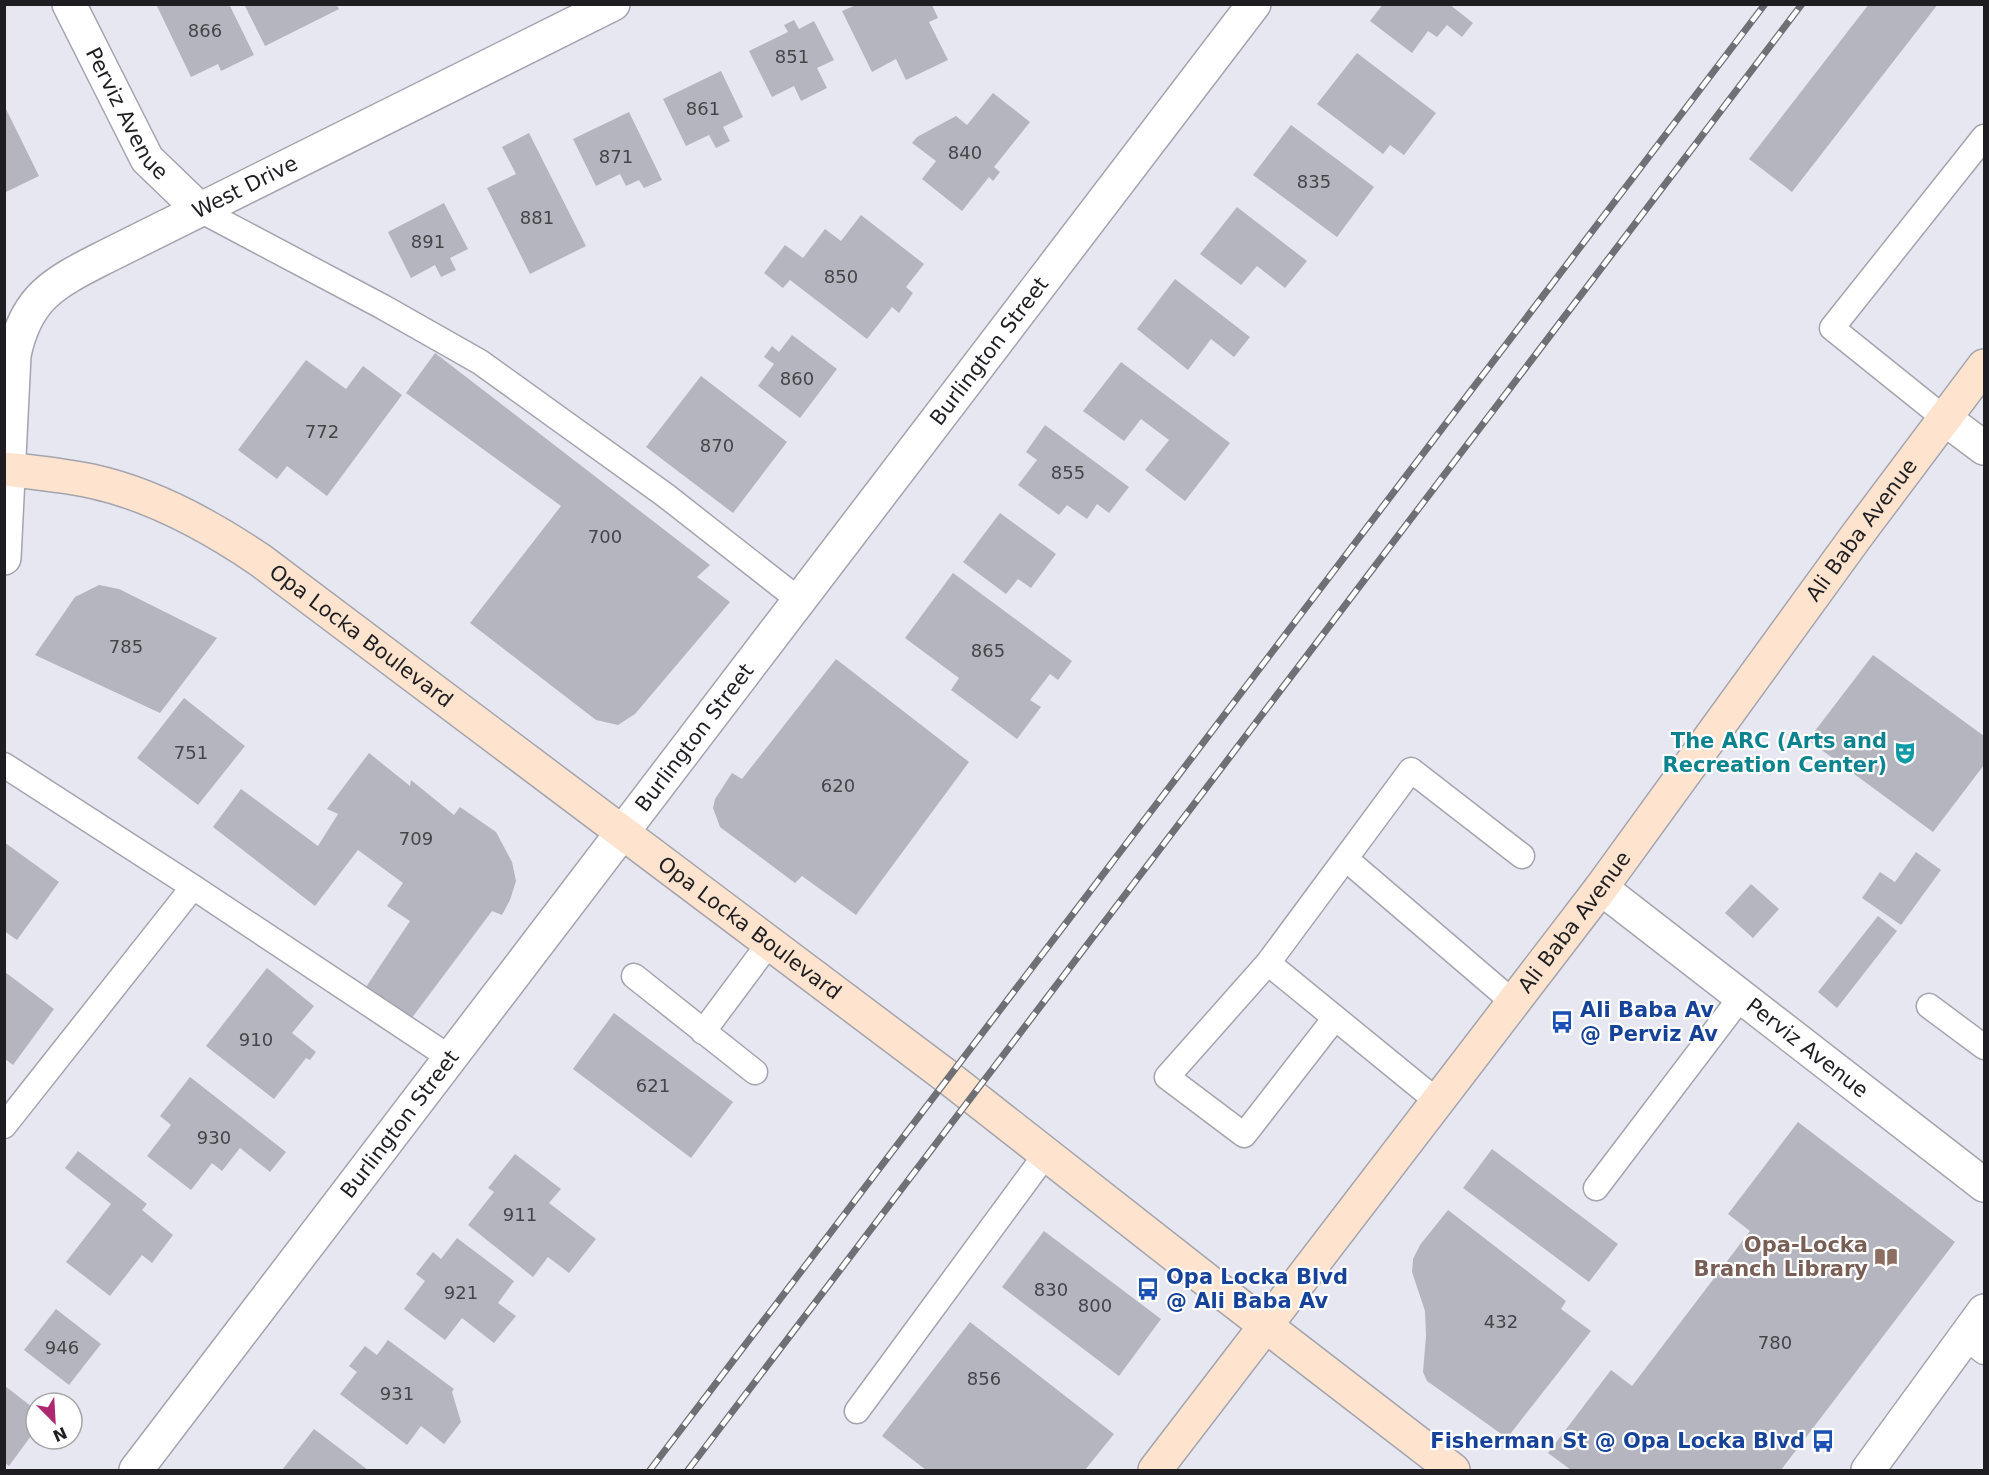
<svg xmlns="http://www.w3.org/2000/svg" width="1989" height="1475" font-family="'DejaVu Sans',sans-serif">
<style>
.building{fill:#b5b5bf}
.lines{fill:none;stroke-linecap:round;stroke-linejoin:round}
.lane-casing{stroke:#a4a4ae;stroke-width:27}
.street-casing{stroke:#a4a4ae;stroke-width:36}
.secondary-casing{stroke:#a4a4ae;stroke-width:36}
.lane{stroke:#fff;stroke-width:24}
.street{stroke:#fff;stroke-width:33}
.secondary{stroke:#fee4cf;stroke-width:33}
.rail-casing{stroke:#6f6f76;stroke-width:7}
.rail{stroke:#fff;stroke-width:4.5;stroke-dasharray:14;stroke-linecap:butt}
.labels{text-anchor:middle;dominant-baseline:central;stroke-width:4.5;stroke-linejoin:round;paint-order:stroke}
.number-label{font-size:18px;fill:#444449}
.street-label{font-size:21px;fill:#1e1e22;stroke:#fff}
.culture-label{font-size:21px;font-weight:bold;fill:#0d838f;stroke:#fff;text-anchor:end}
.transit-label{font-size:21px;font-weight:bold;fill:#164399;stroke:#fff;text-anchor:start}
.education-label{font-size:21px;font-weight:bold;fill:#785e54;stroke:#fff;text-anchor:end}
</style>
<rect width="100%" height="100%" fill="#e7e7f2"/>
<!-- building -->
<path class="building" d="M156,4H229L254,55L221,71L218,64L191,77Z
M244,4H336L339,9L265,46Z
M1383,4H1449L1473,23L1462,37L1447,25L1437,37L1428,31L1412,53L1370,21Z
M1869,4H1938L1792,192L1749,159Z
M856,5H932L938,18L929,22L948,60L906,80L896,59L872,72L842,11Z
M794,20L799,29L814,21L834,60L817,68L827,88L801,101L794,86L772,97L749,51L788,32L784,25Z
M1357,53L1436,113L1404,155L1390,145L1383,154L1317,104Z
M721,71L743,117L723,127L730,141L716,148L709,135L686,146L663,99Z
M993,93L1030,122L994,167L1000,172L993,181L989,177L962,211L922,179L936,161L912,143L917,137L956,116L967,125Z
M4,105L39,176L4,193Z
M629,112L662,180L644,188L639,180L626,186L620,174L596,186L573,139Z
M1291,125L1374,187L1337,237L1253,175Z
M529,133L586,246L530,274L487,188L516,174L502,147Z
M444,203L468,249L450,258L456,270L441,277L435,265L411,278L388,232Z
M1237,207L1307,261L1285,288L1257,266L1241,285L1200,254Z
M861,215L924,264L906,287L913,293L899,313L892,307L867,339L790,280L783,288L764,273L785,245L803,258L825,229L841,241Z
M1175,279L1250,337L1234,357L1211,339L1188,370L1137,329Z
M792,335L837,369L800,418L758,386L774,364L764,357L772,346L779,352Z
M435,353L710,565L697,577L730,602L635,714L618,725L596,720L470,623L561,506L406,393Z
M306,360L346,389L363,366L402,395L327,496L287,466L277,479L238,450Z
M1121,362L1230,443L1185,501L1145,470L1169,440L1141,419L1124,441L1083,411Z
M701,376L787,442L733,513L646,447Z
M1045,425L1129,487L1109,513L1097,504L1087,519L1067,505L1059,515L1018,485L1037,460L1026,452Z
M1000,513L1056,554L1031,588L1018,579L1006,594L963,562Z
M953,573L1072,661L1058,680L1050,674L1030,700L1041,707L1017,739L951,690L959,678L905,638Z
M99,585L119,589L217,638L160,713L35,655L75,597Z
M1873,655L1984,736V765L1933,832L1808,740Z
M836,659L969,762L856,915L802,876L795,883L720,827L713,808L715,799L732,773L742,779Z
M184,698L245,746L198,805L137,758Z
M369,753L410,786L411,780L454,815L460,807L496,832L512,862L516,881L510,900L502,915L492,911L411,1019L366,987L410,921L387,906L403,883L358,850L315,906L213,827L241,789L318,846L338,814L327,809Z
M4,842L59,882L17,940L4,931Z
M1916,852L1941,870L1901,925L1862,898L1880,872L1895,882Z
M1751,884L1779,909L1753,938L1725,913Z
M1878,916L1897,931L1837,1008L1818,992Z
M267,968L314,1006L292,1033L316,1052L310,1060L306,1058L274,1099L206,1046Z
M5,972L54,1009L13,1065L5,1059Z
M614,1013L733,1102L691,1158L573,1069Z
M190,1077L286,1152L270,1172L240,1148L222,1171L212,1163L191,1190L147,1156L171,1125L160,1116Z
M1798,1122L1955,1242L1781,1470H1571L1548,1453L1611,1370L1632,1386L1750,1231L1728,1214Z
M1492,1149L1618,1244L1589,1282L1463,1188Z
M78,1151L147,1204L142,1210L173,1235L152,1263L142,1255L110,1296L66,1262L111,1204L65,1168Z
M515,1154L561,1189L549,1203L596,1239L569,1273L548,1257L533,1277L468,1225L494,1192L488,1188Z
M1448,1210L1566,1301L1561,1309L1591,1331L1507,1438L1427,1381L1423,1372L1426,1336L1425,1311L1412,1272L1413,1259L1420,1245Z
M1044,1231L1161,1319L1119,1376L1002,1287Z
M457,1238L514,1281L498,1303L516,1316L494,1343L462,1318L445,1340L404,1309L425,1281L416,1274L433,1252L441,1259Z
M56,1309L101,1344L69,1385L24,1350Z
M970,1322L1114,1434L1085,1470H926L882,1436Z
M388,1340L454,1389L452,1392L461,1422L444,1444L421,1426L407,1445L340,1394L357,1372L349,1366L365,1346L377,1355Z
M5,1386L36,1410V1429L9,1466L5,1463Z
M314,1429L368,1470H282Z"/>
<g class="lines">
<!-- lane casing -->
<g class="lane-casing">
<path id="lane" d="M200,210L383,307L480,362L665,495L799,600
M1944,418L1832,328L1984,137
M4,765L193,887L452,1059
M1346,859L1513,1002
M1268,963L1437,1101
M634,976L755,1072
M1929,1006L1984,1047
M1335,1018L1244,1135L1167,1077L1268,963L1411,770L1522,856
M703,1032L770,942
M4,1126L193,887
M1596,1188L1741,997
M1965,1337L1984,1352
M857,1411L1046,1154"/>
</g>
<!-- street casing -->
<g class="street-casing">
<g id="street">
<path id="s1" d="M69,4L147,159L200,210"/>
<path d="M1944,418L1984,448"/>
<path id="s2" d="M4,558L14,355C26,297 54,283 103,258L613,4"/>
<path id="s3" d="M1601,888L1984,1185"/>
<path id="s4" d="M136,1470L1254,4"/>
<path d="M1868,1470L1984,1311"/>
</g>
</g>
<!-- secondary casing -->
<g class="secondary-casing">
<g id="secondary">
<path id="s5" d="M4,469C33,472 62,475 91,481C151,494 210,526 260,560L949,1078L1209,1282L1453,1470"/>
<path id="s6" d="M1155,1470L1601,888L1855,538L1984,366"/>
</g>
</g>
<!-- lane -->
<use href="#lane" class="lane"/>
<!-- street -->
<use href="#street" class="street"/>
<!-- secondary -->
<use href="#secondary" class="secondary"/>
<!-- rail casing -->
<g class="rail-casing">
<path id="rail" d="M650,1470L1765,4
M688,1470L1802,4"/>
</g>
<!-- rail -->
<use href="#rail" class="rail"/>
</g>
<!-- icons -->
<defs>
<g id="theatre-bare" transform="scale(1.8)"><path d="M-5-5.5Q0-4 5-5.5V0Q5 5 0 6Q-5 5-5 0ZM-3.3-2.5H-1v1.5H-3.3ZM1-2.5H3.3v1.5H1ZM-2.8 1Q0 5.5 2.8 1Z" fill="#0f9aa8" stroke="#fff" stroke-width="2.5" paint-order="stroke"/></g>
<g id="bus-bare" transform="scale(1.8)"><path d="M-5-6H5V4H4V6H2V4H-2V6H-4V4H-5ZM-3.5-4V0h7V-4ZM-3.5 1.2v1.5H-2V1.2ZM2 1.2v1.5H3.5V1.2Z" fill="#1a4fb4" stroke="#fff" stroke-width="2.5" paint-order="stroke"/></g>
<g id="library-bare" transform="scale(1.8)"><path d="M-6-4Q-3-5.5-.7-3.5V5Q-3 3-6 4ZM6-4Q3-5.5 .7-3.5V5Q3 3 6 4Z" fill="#8d6e63" stroke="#fff" stroke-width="2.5" paint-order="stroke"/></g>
</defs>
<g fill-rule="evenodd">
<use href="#theatre-bare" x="1905" y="753"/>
<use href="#bus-bare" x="1562" y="1022"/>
<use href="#library-bare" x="1886" y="1257"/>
<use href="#bus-bare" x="1148" y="1289"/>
<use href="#bus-bare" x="1823" y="1441"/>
</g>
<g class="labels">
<!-- number labels -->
<g class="number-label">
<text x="205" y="30">866</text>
<text x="792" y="56">851</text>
<text x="703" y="108">861</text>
<text x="965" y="152">840</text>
<text x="616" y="156">871</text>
<text x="1314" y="181">835</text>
<text x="537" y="217">881</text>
<text x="428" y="241">891</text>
<text x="841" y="276">850</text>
<text x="797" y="378">860</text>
<text x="322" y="431">772</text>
<text x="717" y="445">870</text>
<text x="1068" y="472">855</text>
<text x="605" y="536">700</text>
<text x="126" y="646">785</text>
<text x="988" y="650">865</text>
<text x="191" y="752">751</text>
<text x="838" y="785">620</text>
<text x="416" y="838">709</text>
<text x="256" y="1039">910</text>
<text x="653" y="1085">621</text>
<text x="214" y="1137">930</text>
<text x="520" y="1214">911</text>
<text x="1051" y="1289">830</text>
<text x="461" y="1292">921</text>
<text x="1095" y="1305">800</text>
<text x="1501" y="1321">432</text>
<text x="1775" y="1342">780</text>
<text x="62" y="1347">946</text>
<text x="984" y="1378">856</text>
<text x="397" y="1393">931</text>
</g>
<!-- street labels -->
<g class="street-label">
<text stroke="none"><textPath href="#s1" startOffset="124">Perviz Avenue</textPath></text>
<text stroke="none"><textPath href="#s2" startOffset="500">West Drive</textPath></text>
<text stroke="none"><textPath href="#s4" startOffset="1407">Burlington Street</textPath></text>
<text stroke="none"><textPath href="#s6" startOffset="1176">Ali Baba Avenue</textPath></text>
<text stroke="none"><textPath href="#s5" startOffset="402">Opa Locka Boulevard</textPath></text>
<text stroke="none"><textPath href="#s4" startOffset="921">Burlington Street</textPath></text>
<text stroke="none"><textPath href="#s6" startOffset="690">Ali Baba Avenue</textPath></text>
<text stroke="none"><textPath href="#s5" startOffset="888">Opa Locka Boulevard</textPath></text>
<text stroke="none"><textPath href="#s3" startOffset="261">Perviz Avenue</textPath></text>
<text stroke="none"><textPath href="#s4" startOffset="435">Burlington Street</textPath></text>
</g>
<!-- culture labels -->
<g class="culture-label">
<text x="1887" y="741">The ARC (Arts and<tspan x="1887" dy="24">Recreation Center)</tspan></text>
</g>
<!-- transit labels -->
<g class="transit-label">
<text x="1580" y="1010">Ali Baba Av<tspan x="1580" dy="24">@ Perviz Av</tspan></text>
<text x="1166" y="1277">Opa Locka Blvd<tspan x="1166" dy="24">@ Ali Baba Av</tspan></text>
<text x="1805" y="1441" text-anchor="end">Fisherman St @ Opa Locka Blvd</text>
</g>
<!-- education labels -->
<g class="education-label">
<text x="1868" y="1245">Opa-Locka<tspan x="1868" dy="24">Branch Library</tspan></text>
</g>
</g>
<!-- border -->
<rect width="1989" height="1475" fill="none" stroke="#1e1e22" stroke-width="12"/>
<!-- north arrow -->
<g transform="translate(54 1421) rotate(156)"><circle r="28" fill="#ffffff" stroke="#a5a5a7" stroke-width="1.5"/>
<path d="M0-4.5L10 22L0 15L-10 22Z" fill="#ae286f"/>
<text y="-9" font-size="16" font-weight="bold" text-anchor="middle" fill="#1e1e22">N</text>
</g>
</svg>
